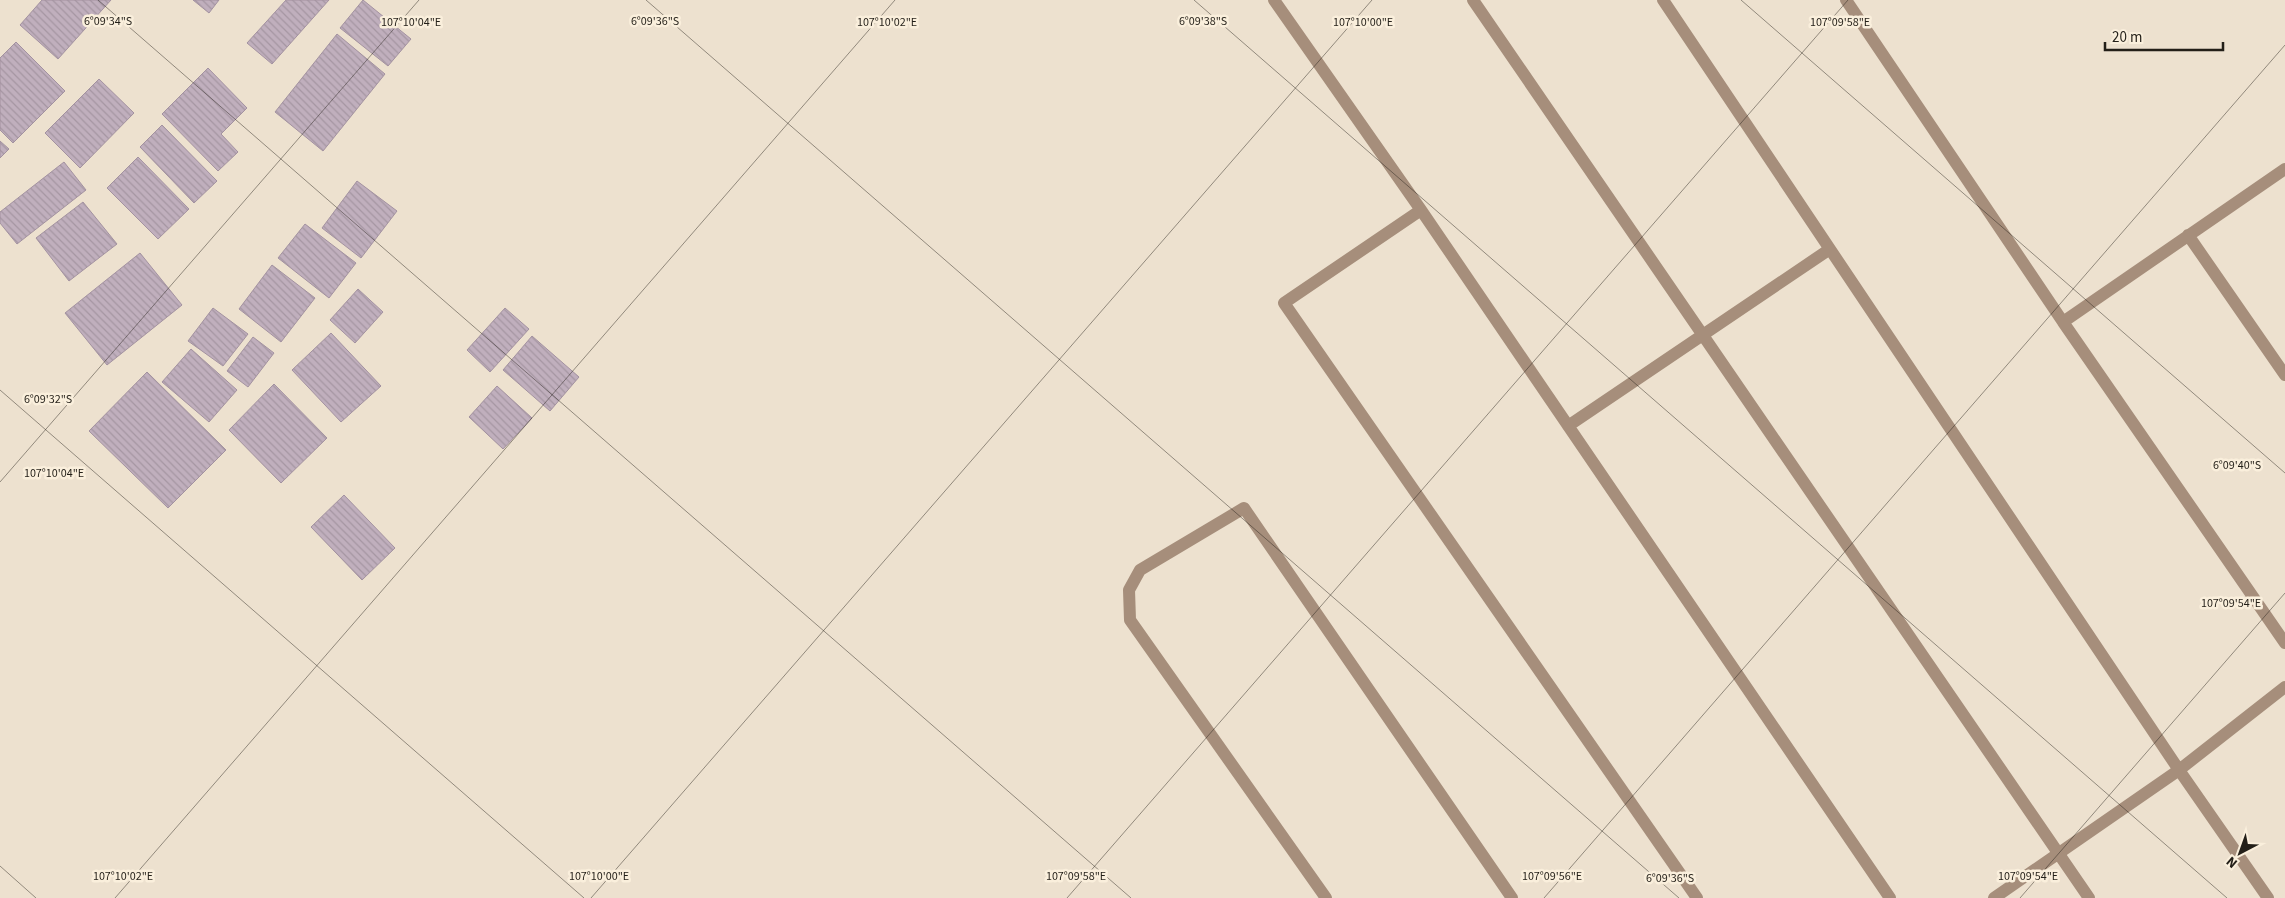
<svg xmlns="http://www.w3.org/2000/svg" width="2285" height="898" font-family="'Source Sans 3',sans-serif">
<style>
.building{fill:url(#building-back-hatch);stroke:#a392a0}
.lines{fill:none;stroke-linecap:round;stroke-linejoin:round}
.minor{stroke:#a68e7b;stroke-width:12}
.ticks{fill:none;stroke:#231f18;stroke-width:1;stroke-opacity:0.45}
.ticks-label{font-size:12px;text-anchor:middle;fill:#231f18;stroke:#faefdc;stroke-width:5;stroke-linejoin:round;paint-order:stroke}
</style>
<defs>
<pattern id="building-back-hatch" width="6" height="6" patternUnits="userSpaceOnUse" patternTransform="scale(1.25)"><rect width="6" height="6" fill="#c0afbd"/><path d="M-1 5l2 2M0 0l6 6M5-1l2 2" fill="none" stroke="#a596a2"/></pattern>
</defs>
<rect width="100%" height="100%" fill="#ede1cf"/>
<!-- building -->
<path class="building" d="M42,0H111L58,59L20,25Z
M193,0H219L209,13Z
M286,0H329L272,64L247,43Z
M363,0L411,39L388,66L340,28Z
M337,34L385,74L323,151L275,112Z
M16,42L65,91L13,143L0,130V58Z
M208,68L247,108L221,134L238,152L218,171L162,114Z
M99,79L134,113L80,168L45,133Z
M162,125L217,181L194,203L140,147Z
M0,141L9,149L0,158Z
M138,157L189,209L158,239L107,188Z
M64,162L86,190L17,244L0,223V212Z
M357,181L397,211L361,258L322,228Z
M83,202L117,244L69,281L36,238Z
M305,224L356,263L329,298L278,258Z
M140,253L182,305L107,365L65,313Z
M272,265L315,298L281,342L239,309Z
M358,289L383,312L355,343L330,320Z
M213,308L248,334L223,366L188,341Z
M505,308L529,329L490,372L467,350Z
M331,333L381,386L341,422L292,370Z
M532,336L579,377L550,411L503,370Z
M253,337L274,353L248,387L227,371Z
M191,349L237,390L209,422L162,382Z
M147,372L226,450L168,508L89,431Z
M274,384L327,438L281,483L229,430Z
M497,386L532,418L503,449L469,417Z
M344,495L395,548L362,580L311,527Z"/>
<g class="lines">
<!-- minor -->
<path class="minor" d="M1274,0L1421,210L1890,898
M1473,0L2089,898
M1663,0L2179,770L2268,898
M1846,0L2063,322
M2285,169L2063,322L2285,643
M1421,210L1284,303L1697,898
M2188,235L2285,375
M1568,426L1830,249
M1326,898L1130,620L1129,590L1140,570L1244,508L1512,898
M1994,898L2179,770L2285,687"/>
</g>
<!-- ticks -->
<path class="ticks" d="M98,0L1131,898M646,0L1679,898M1194,0L2227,898M1741,0L2285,473M0,390L584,898M0,482L419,0M0,866L36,898M115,898L895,0M591,898L1372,0M1067,898L1848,0M1544,898L2285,45M2020,898L2285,593"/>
<g class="ticks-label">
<text x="108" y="25">6°09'34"S</text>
<text x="655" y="25">6°09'36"S</text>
<text x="1203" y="25">6°09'38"S</text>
<text x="411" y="26">107°10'04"E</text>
<text x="887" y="26">107°10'02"E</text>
<text x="1363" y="26">107°10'00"E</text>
<text x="1840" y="26">107°09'58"E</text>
<text x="48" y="403">6°09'32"S</text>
<text x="2237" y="469">6°09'40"S</text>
<text x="54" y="477">107°10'04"E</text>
<text x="2231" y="607">107°09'54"E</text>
<text x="123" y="880">107°10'02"E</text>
<text x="599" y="880">107°10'00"E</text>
<text x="1076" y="880">107°09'58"E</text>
<text x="1552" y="880">107°09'56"E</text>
<text x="2028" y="880">107°09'54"E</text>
<text x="1670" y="882">6°09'36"S</text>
</g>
<!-- north arrow -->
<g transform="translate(2240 853) rotate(221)" stroke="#faefdc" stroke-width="4" paint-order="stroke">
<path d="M0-4L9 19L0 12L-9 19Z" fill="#231f18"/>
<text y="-8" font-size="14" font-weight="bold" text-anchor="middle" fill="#231f18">N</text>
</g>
<!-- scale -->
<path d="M2105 42v8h118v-8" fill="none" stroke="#231f18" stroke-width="2.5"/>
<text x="2112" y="42" font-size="15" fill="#231f18" stroke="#faefdc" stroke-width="4" paint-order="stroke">20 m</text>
</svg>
